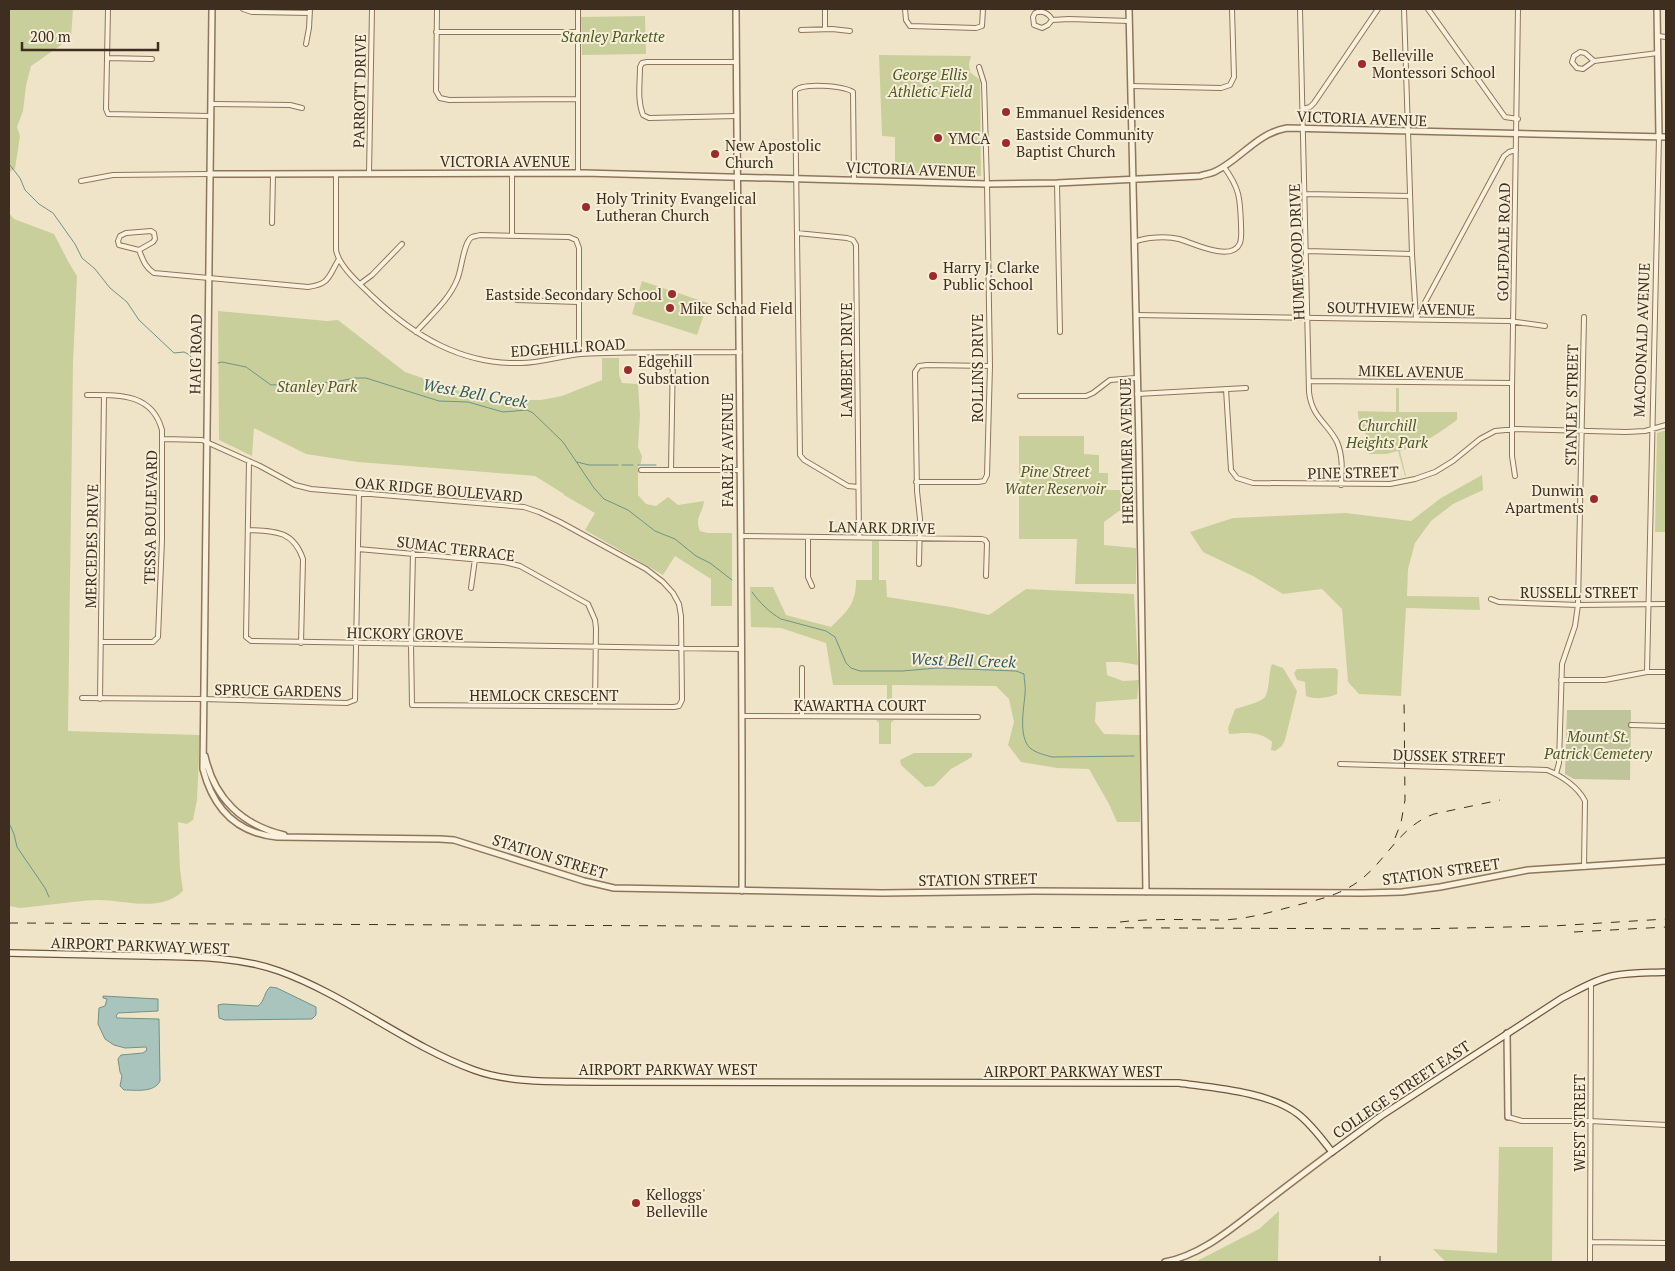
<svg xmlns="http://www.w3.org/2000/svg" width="1675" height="1271" font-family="'PT Serif',serif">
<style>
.green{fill:#c9cf9b}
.cemetery{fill:#bfc49a}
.water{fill:#a9c4bc;stroke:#6f938a}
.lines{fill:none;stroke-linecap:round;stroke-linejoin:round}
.stream{stroke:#6f938a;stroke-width:1}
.minor-casing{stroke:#8d765c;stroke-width:6}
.tertiary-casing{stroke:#8d765c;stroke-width:8}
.secondary-casing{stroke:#6f573f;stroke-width:8}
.minor{stroke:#faf1dc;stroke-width:4}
.tertiary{stroke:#faf1dc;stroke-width:5}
.secondary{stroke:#faf1dc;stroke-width:5.5}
.rail{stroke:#3d2e20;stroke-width:1;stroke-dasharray:9 9;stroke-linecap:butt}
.poi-dot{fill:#9e2a2b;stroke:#f7eed8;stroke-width:2}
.labels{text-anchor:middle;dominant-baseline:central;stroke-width:4;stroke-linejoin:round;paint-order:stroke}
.park-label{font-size:15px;font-style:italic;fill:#4d5a26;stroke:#f7eed8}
.poi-label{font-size:15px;fill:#3d2e20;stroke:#f7eed8;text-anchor:start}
.street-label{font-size:15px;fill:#3d2e20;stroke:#f7eed8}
.water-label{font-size:16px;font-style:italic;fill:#2f5d5a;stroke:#f7eed8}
</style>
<rect width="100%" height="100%" fill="#f0e4c8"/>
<!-- green -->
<path class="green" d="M9,9H73L71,38L31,66L26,86L23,111L17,127L20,136L15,169L9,172Z
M645,16L646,54L582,55L581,17Z
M879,55L971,56L969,64L970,72L980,80L981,176L895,173V137L882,136Z
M9,213L14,219L54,234L69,263L77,276L73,363L68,731L200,735L197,800L193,820L187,824L178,822L180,869L183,891C160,913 125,900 97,900C72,901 45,906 20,908L9,906Z
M642,281L708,303L697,335L632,314Z
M218,311L327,321L338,320L405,372L486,400H541L562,396L602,380V358H619V375L622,383L638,384L640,415L638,447L642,456L641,463L638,466C638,476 638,485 638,495L646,504L656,506L668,497L678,505L704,501C703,514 694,517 700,531L707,533H732V606H711V579L675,556L663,575L585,530L595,513L564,495V494L535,476L358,462L306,454L254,428L252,456L219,440Z
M1396,388H1399V412H1457V420C1439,433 1422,445 1400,451L1406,476H1405L1398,451L1387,454H1369C1369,446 1368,438 1364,430C1360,423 1358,420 1358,411L1396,412Z
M1666,430V532H1655L1657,433Z
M1019,436H1084V454L1099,455V473H1108V490H1135V509L1119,511L1104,522V545L1136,548V584H1075L1077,539H1019Z
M1482,475L1483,490L1453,504L1431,521L1415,543L1408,569L1407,596L1479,597L1480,610L1406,608L1401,696L1359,694L1348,682L1342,609L1322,589L1283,594L1253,576L1203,552L1190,532L1233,518L1346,513L1411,521L1441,498Z
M872,541H879V580H886L887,597L951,607L989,615L1026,589L1134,594L1138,665L1120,662H1106L1107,675L1123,681L1139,680L1137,699L1096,702L1095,722L1104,734L1140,735V822H1117L1109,804L1089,769L1057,768L1021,762L1008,745L1014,722L1009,699L996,686L892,685V709H887V685H833L826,643L781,628L751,627L750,587H773L786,615L831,627C847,611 856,605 856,580H872Z
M1272,664L1283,668L1297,691L1285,740L1282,746L1275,751L1271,750L1272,742C1259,730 1244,733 1229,734L1228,728L1235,709C1244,706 1255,704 1263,699C1270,695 1268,673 1272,664Z
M1335,668L1338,670L1337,694C1328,698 1316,700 1306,696L1305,682L1297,680L1294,673L1297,669Z
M876,720H894L891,723V744H879V723Z
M914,753H972V757L951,769L934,786L925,787L901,765L900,760Z
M1499,1147H1553L1552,1262H1446L1433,1249L1497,1253Z
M1279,1211L1278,1262H1195L1259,1229Z"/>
<!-- cemetery -->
<path class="cemetery" d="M1567,710H1631L1630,780L1574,779L1565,774Z"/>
<!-- water -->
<path class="water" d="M270,987L277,988L316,1007V1015L312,1019L225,1020L219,1018L218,1005L223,1004L258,1006C265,1001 264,992 270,987Z
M103,996L158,999V1011L118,1013L116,1016L117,1018L159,1019L160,1081C154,1093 136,1090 124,1090L120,1086L122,1076L120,1072L118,1059L121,1055L143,1053L147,1050L146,1047L125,1048L114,1045L105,1039L98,1024L99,1008L105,1006L107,999L103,998Z"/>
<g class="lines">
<!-- stream -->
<path class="stream" d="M9,164L20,178L25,190L39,204L53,213L75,244L82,258L95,269L110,288L127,302L139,320L174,353L184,352L190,355L194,364H197
M218,363L222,362L246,367L271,385L334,382L355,378H366L439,401L468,402L503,412L527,410L533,413L563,442L594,488L604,499L628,510L655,531L675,539L696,556L710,563L732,580
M577,462L589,465H618
M622,465H633
M638,465H656
M752,592C760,603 769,612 781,619L826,631L835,637L846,663L851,668L860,671H902L937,668L1016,671L1024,674C1024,680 1026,687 1025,694C1024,708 1018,736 1030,748C1036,753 1045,755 1052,757L1134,756
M9,823L14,834L17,847L45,888L49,897"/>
<!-- minor casing -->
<g class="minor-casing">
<path id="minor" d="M108,9L106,109L108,114L210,116
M243,9L252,12L310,13
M437,9L436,91L440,98L449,100L578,99
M578,9V173
M905,9L906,20L910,26L976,28L982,26L983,9
M1300,9L1309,392C1312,418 1327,422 1337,442C1343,456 1342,470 1341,485
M1404,9L1412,254L1416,319
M1428,9L1505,117L1518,119
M1052,20L1048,25L1042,28L1034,25L1033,17L1035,13C1042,10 1049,13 1052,20L1069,19L1129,21
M825,29V9
M801,30L832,29L850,31
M436,32H578
M1658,36L1666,37
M306,44L309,28L310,9
M107,58L152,59
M1594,61L1583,69L1577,68L1572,62L1574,56L1580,52L1585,53L1594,61L1658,53
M736,62H647L642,63L640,67C640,83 637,100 643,115L649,118L737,116
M1131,86L1221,88L1230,85L1234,77L1232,9
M211,104L290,105L302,108
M1303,109L1310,107L1314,103L1378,9
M336,174V250C339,267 361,285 373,297C414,336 462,365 521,363C541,363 560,356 581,354C633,351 687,353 740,352
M369,174L372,9
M854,179L853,92C844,86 802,82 795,91L800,455L804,460L848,486L858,487
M81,181L113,175L210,174
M1057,183L1060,332
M1305,194L1410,196
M272,223L273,175
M151,231L154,233L155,239L153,242L139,250L119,245L118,241L120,236L126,233Z
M797,233L847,238L853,240L856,245L859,537
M512,236V174
M1134,242C1146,237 1167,236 1179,239C1193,243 1232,263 1240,243C1242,237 1241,230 1241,224C1240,198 1240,189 1224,167
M139,250C143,260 145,267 154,273L308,287C330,284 328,277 339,259
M1307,251L1412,254
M360,284L372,275L402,244
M517,300L578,302
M1136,315L1509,321L1545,326
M1416,319L1504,156L1509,152L1516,150
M416,332C430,316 449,300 457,280C462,270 463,242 472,237C475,236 477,236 480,235L569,237L576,240L579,248V354
M1309,381L1512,383
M1226,389L1231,470L1237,478L1253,483L1390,484L1415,479L1435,472L1453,461L1480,439L1495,431L1516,429L1626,432L1645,431L1666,425
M1137,394L1246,388
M87,395C119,395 152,393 162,430V540L158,637L153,642H101
M1020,396H1086L1093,393L1110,380L1136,378
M163,439L202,440L260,466L295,485L311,489L524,507L539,512L560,522L646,569L663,582L673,593L679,604L681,616L682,700L679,706L674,707L412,705L411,644L413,553
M249,461L246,637L251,641L742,649
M641,470H739
M671,470L673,353
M1515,476L1512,456V389L1518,9
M916,482H978L984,481L987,475L990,366L987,184L984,83L979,67
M248,530C274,531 293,530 303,559L301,643
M741,536L982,539L985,540L987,543L986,576
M808,537V577L812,586
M358,549L504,562L520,566L588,604L595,620L596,628L595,706
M919,564L920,519L917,491L915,372L919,366L927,365L990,366
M471,588L475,559
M1491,599L1499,602L1578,605L1666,604
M1647,672L1659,137
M1561,680H1605L1647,672H1666
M82,698L203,699L347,703L355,700L359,493
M100,699L104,395
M742,716L978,717
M802,716V668
M1631,725L1666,726
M1340,764L1547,770C1562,776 1578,787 1585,801L1584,867
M1556,774L1559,763L1562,664L1575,626L1578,605L1584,317
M1508,1117L1522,1121H1590L1666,1125
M1590,1242L1666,1243
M1590,1262L1591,983"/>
</g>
<!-- tertiary casing -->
<g class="tertiary-casing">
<path id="tertiary" d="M212,9L203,769C213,808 236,833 277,837L440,839L454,840L584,881L614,888L882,893L1033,891L1363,893L1402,892L1440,887L1528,870L1666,861
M736,9C738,303 743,597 742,891
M1129,9L1139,446L1146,892
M1657,9L1659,137
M210,174L584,173L987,184L1057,183L1200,176C1205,174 1211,174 1216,171C1241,159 1257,133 1287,128L1666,137
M205,756C214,798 242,825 284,835
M1507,1033L1508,1117
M1165,1262C1202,1255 1232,1228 1261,1206C1284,1188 1308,1170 1332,1152"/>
</g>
<!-- secondary casing -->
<g class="secondary-casing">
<path id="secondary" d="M9,953C55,954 102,955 148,956C192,957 238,956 279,971C348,996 406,1045 474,1070C512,1084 559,1081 598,1082L1179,1083C1215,1088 1269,1092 1298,1114C1311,1124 1322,1139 1332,1152L1381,1116L1562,998C1578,990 1594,980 1612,976C1630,972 1648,973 1666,972"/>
</g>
<!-- minor -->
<use href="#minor" class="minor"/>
<!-- tertiary -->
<use href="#tertiary" class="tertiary"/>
<!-- secondary -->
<use href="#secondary" class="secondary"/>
<!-- rail -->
<path class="rail" d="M1395,838L1401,823L1405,800L1404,696
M1120,922C1155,918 1189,920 1223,920C1248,919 1271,912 1294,906C1313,901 1332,897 1348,888C1384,869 1395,828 1434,814L1500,800
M9,923L1415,929L1553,926L1666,919
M1574,932L1666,927
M1380,1256V1262"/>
</g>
<!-- markers -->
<g class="poi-dot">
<circle cx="1362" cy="64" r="5"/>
<circle cx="1006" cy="112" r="5"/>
<circle cx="938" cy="138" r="5"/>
<circle cx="1006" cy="143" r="5"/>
<circle cx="715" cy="154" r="5"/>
<circle cx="586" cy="207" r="5"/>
<circle cx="933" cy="276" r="5"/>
<circle cx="672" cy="294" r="5"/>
<circle cx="670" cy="308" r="5"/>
<circle cx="628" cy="370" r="5"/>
<circle cx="1594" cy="499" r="5"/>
<circle cx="636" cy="1203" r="5"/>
</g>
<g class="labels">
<!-- park labels -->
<g class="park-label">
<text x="613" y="36">Stanley Parkette</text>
<text x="930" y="74">George Ellis<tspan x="930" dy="17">Athletic Field</tspan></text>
<text x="317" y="386">Stanley Park</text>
<text x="1387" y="425">Churchill<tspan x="1387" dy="17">Heights Park</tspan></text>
<text x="1055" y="471">Pine Street<tspan x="1055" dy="17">Water Reservoir</tspan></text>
<text x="1598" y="736">Mount St.<tspan x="1598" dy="17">Patrick Cemetery</tspan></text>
</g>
<!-- poi labels -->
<g class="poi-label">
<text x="1372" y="55">Belleville<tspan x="1372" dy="17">Montessori School</tspan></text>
<text x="1016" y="112">Emmanuel Residences</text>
<text x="1016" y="134">Eastside Community<tspan x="1016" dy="17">Baptist Church</tspan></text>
<text x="948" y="138">YMCA</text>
<text x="725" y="145">New Apostolic<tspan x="725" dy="17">Church</tspan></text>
<text x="596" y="198">Holy Trinity Evangelical<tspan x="596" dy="17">Lutheran Church</tspan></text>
<text x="943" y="267">Harry J. Clarke<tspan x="943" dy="17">Public School</tspan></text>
<text x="662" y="294" text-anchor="end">Eastside Secondary School</text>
<text x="680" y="308">Mike Schad Field</text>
<text x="638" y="361">Edgehill<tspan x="638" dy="17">Substation</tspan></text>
<text x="1584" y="490" text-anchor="end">Dunwin<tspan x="1584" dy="17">Apartments</tspan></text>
<text x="646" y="1194">Kelloggs'<tspan x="646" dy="17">Belleville</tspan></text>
</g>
<!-- street labels -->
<g class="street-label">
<text transform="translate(359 91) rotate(-89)">PARROTT DRIVE</text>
<text transform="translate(1362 118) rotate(2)">VICTORIA AVENUE</text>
<text x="505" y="161">VICTORIA AVENUE</text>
<text transform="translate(911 169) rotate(2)">VICTORIA AVENUE</text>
<text transform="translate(1503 242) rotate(-89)">GOLFDALE ROAD</text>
<text transform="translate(1296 252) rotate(-92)">HUMEWOOD DRIVE</text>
<text transform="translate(1401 308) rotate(1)">SOUTHVIEW AVENUE</text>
<text transform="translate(1641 340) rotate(-88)">MACDONALD AVENUE</text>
<text transform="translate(568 347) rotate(-4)">EDGEHILL ROAD</text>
<text transform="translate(195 354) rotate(-89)">HAIG ROAD</text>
<text transform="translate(846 360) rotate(-90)">LAMBERT DRIVE</text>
<text transform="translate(977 368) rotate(-90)">ROLLINS DRIVE</text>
<text transform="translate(1411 371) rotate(1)">MIKEL AVENUE</text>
<text transform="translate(1571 405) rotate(-89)">STANLEY STREET</text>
<text transform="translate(727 450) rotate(-90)">FARLEY AVENUE</text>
<text transform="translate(1126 451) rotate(-91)">HERCHIMER AVENUE</text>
<text transform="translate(1353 472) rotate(-1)">PINE STREET</text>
<text transform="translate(439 489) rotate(5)">OAK RIDGE BOULEVARD</text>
<text transform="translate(150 517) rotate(-89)">TESSA BOULEVARD</text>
<text transform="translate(882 527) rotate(1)">LANARK DRIVE</text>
<text transform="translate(91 546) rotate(-89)">MERCEDES DRIVE</text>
<text transform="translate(456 548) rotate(7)">SUMAC TERRACE</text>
<text x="1579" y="592">RUSSELL STREET</text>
<text transform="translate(405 633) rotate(1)">HICKORY GROVE</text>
<text transform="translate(278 690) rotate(1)">SPRUCE GARDENS</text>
<text x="544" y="695">HEMLOCK CRESCENT</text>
<text x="860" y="705">KAWARTHA COURT</text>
<text transform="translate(1449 756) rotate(2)">DUSSEK STREET</text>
<text transform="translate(550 856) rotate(17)">STATION STREET</text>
<text transform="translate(1441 871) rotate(-8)">STATION STREET</text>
<text transform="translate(978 879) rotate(-1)">STATION STREET</text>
<text transform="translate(140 945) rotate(2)">AIRPORT PARKWAY WEST</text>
<text x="668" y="1069">AIRPORT PARKWAY WEST</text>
<text x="1073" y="1071">AIRPORT PARKWAY WEST</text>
<text transform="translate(1401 1089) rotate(-34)">COLLEGE STREET EAST</text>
<text transform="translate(1579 1123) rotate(-90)">WEST STREET</text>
</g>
<!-- water labels -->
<g class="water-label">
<text transform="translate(475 393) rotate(10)">West Bell Creek</text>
<text transform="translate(963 660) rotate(2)">West Bell Creek</text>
</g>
</g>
<!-- border -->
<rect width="1675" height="1271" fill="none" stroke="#3d2e20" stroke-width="20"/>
<!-- scale -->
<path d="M22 42v8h136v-8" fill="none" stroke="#3d2e20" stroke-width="2.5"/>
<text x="30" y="42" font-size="15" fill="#3d2e20" stroke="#f7eed8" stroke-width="4" paint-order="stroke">200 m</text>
</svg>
